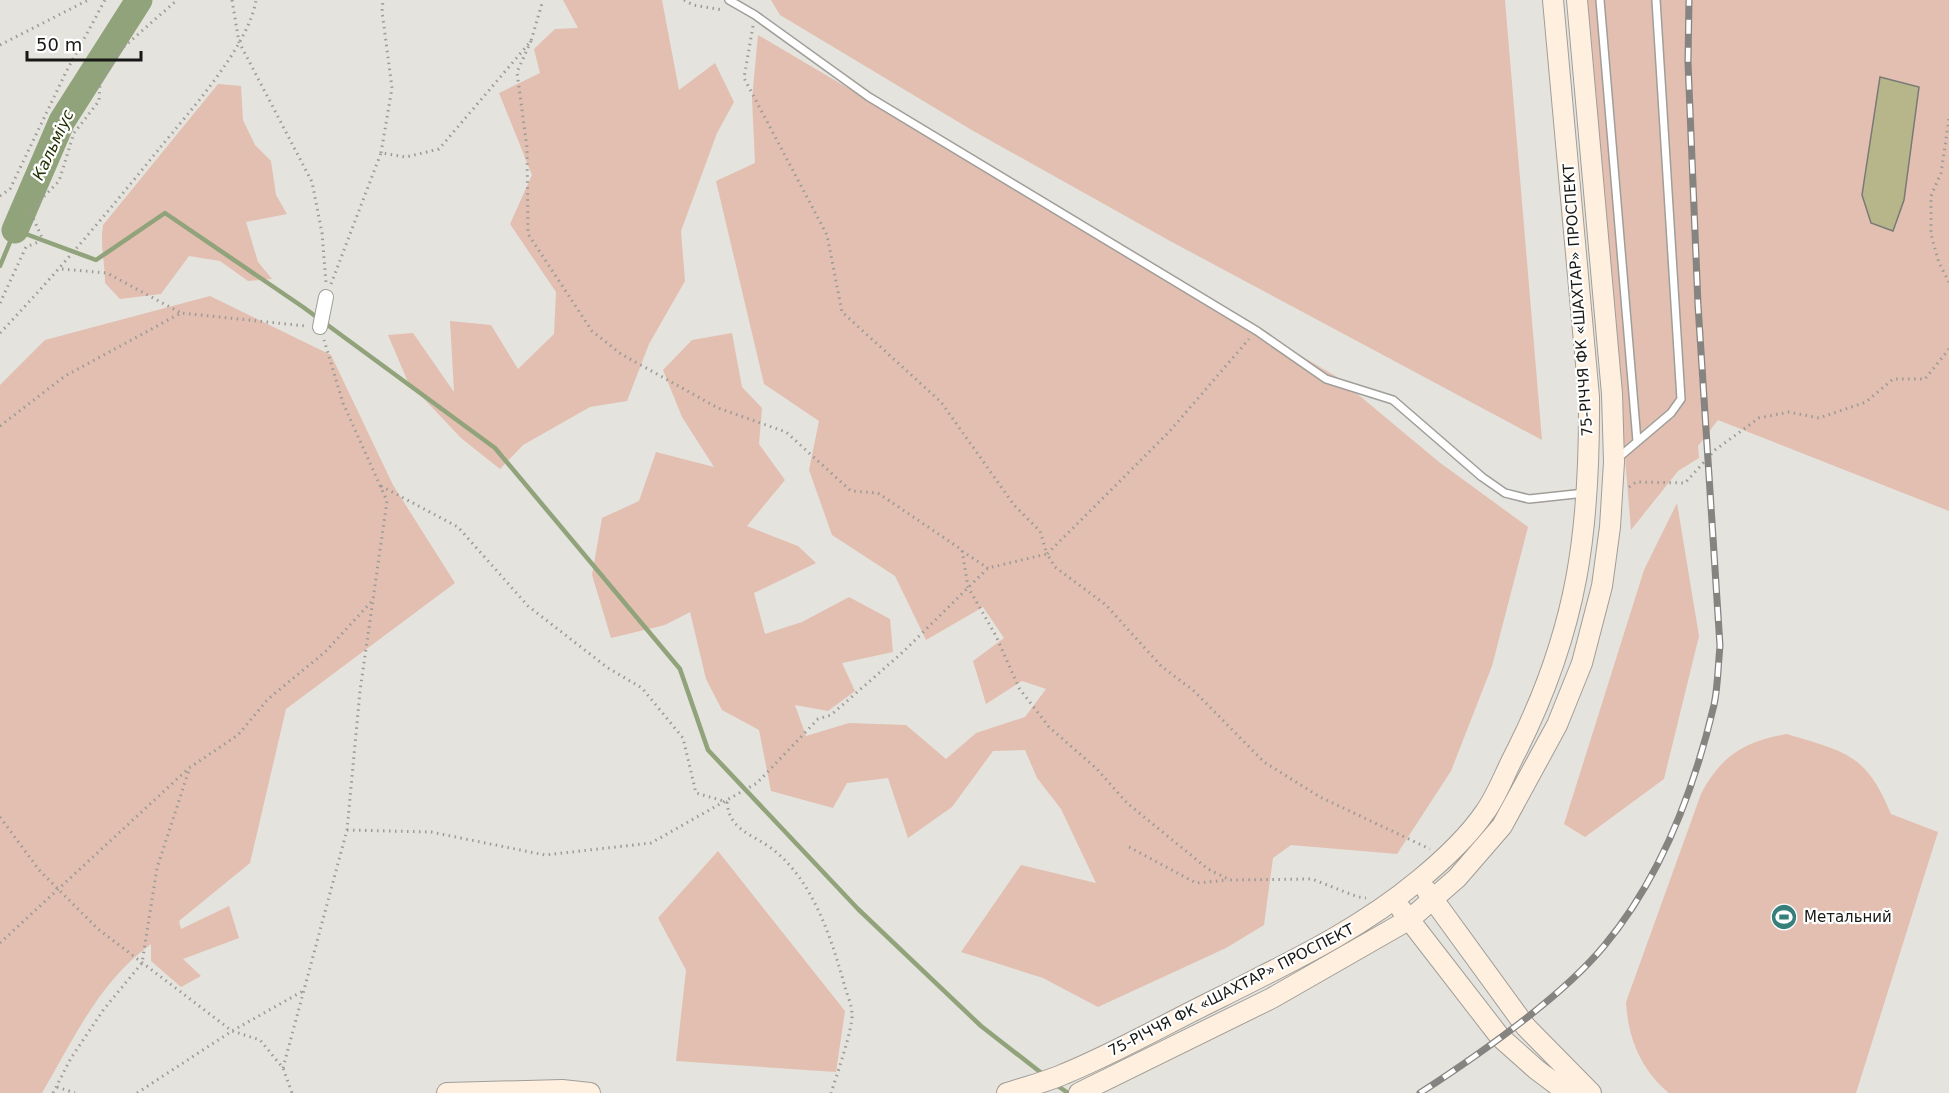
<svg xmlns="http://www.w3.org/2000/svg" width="1949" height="1093" font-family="'DejaVu Sans',sans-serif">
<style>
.green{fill:#e2bfb1}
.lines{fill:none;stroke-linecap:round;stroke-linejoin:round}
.stream{stroke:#91a37b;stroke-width:4.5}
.river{stroke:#91a37b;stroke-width:27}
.building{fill:#b7b68a;stroke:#7a7a75;stroke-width:1.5}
.service-casing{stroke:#a09e99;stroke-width:10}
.minor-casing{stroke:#a09e99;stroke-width:16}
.secondary-casing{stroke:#a09e99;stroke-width:22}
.path{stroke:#9c9b97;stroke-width:3;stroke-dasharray:1.5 4.5;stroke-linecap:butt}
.service{stroke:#fff;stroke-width:7}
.minor{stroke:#fff;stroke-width:14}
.secondary{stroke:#ffefdf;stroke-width:20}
.rail-casing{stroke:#858480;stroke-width:7}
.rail{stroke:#fff;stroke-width:4.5;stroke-dasharray:14;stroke-linecap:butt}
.labels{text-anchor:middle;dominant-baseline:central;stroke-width:4.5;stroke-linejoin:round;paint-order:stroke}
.street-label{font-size:15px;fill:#181816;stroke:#fff}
.poi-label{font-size:15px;fill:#181816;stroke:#fff;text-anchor:start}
.water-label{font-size:16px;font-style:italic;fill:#213103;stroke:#fff}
</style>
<rect width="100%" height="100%" fill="#e5e3dd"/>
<!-- green -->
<path class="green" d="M563,0H662L679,90L715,63L734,102L717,133L681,231L685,281L649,344L627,401L590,407L523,445L500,469L461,438L408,382L388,335L413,333L454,392L450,321L491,325L518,369L554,334L556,292L510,224L532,175L499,93L540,73L534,49L555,29L578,28Z
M771,0H1505L1542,440L1170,241L970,129L780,15Z
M1587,0H1949V511L1718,420L1698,446L1699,458L1678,471L1631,530Z
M758,35L1337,377L1439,462L1528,527L1492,666L1451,771L1397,854L1291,845L1273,858L1264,925L1226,948L1098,1007L1043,978L961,952L1021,865L1096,883L1061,809L1037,778L1025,750L993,751L952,807L908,838L888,778L847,783L833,808L771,791L759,730L722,710L706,679L690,612L665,625L611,638L592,575L602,518L639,501L656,452L714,467L682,417L663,370L692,340L732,333L742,387L762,408L759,444L785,480L747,526L798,546L816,563L754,593L765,634L802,622L849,597L890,619L893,652L842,663L855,691L828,711L795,705L806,736L849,723L906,725L946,759L976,733L1025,717L1046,689L1022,681L986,704L973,661L1004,638L983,607L926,640L895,576L832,535L809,470L819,421L764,384L716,181L755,163L752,99Z
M218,84L241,86L243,120L255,145L271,161L276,195L287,214L246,222L258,262L272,279L248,281L220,261L189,256L161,294L120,299L105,283C105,262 100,247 103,225Z
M210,296L331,355L393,485L455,583L286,709L250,863L179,921L181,929L229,906L239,938L183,959L201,976L181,987L151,961V944C99,982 74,1038 42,1093H0V385L45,340Z
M1677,503L1699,636L1664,779L1585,837L1564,824L1644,570Z
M1787,734C1845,752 1866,753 1891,814L1938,832L1856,1093H1669C1641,1070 1628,1038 1626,1002L1701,794C1721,756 1744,741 1787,734Z
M718,851L845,1011L836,1072L676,1061L686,970L658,918Z"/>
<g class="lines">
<!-- stream -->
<path class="stream" d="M0,266L15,230L96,260L165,213L303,307L495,448L680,669L708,750L858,909L981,1026L1044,1075
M1055,1084L1068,1093"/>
<!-- river -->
<path class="river" d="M15,230L62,121L139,0"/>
</g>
<!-- building -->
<path class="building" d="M1880,77L1919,87L1904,200L1893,231L1871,223L1862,195Z"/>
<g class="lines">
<!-- service casing -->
<g class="service-casing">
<path id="service" d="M729,0L755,15L869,97L1257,331L1326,379L1393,400L1482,477L1505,493L1529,499L1585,493
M1600,0L1637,441
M1618,458L1671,413L1681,399L1656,0"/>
</g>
<!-- minor casing -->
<g class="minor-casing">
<path id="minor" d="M320,327L326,297"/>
</g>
<!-- secondary casing -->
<g class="secondary-casing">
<path id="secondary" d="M1427,891L1526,1027L1591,1093
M1401,909L1500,1037L1537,1070L1568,1093
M447,1093L562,1090L590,1093
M1007,1093C1026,1087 1046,1082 1064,1074C1118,1052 1169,1022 1221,997C1290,962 1359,930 1419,880C1442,861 1468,837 1485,812C1498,794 1506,770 1517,750C1578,628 1590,531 1589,397L1553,0
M1079,1093L1272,998L1410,919L1457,878L1502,826L1557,725L1582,663L1602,586L1610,527L1614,462L1612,394L1577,0"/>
</g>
<!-- path -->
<path class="path" d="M232,0L239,42L312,182L322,233L326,283
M684,0L693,5L723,10
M753,26L744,78L827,235L842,312L941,402L1014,505L1040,531L1047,554L1169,432L1249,339
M531,41L517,72L527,148L528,234L592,331L621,354L718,408L786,432L851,491L878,493L962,550L968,587L996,636L1019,688L1049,727L1097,769L1127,803L1208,869L1230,880L1312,879L1358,897L1366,898
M0,45L88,0
M1949,119L1941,173L1931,196V234L1939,263L1949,282
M381,153L392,88L382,11L383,0
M0,196L10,189L66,72L105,0
M62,269L107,273L181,313
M331,284L381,153L406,157L439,149L531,41L543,0
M0,303L26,247L43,240L30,211L59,181L74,133L99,101L100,83L118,52L177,0
M0,333C56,274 108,212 159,149C189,112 249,46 256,0
M0,426L65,376L181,313L306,326
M381,486L458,527L528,606L608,668L642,688L683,738L696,793L727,802
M1629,487L1636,482L1685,483L1715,450L1759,418L1789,412L1819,418L1866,402L1893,379H1925L1949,349
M962,551L988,568
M727,802C729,830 752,834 771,848C813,879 832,940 845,987C847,995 852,1005 852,1014C853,1029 836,1077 831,1093
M0,817L39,870L98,929L232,1031L260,1040L283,1068L292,1093
M347,830L431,832L545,855L651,843L757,783L818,719L831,715L903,652L988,568L1047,554L1055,567L1106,605L1161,666L1194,691L1264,762L1320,797L1430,849
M1129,847L1196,883L1228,880
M0,943L189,768L238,735L268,699L325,652L373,600
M283,1068L347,830L360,691L387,501L343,403L324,340
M57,1087L75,1093
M53,1093L71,1058L104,1009L142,963L157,868L189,770
M137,1093L232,1031L303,991"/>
<!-- service -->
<use href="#service" class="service"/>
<!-- minor -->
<use href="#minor" class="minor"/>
<!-- secondary -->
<use href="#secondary" class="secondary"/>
<!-- rail casing -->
<g class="rail-casing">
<path id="rail" d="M1420,1093C1477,1056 1561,998 1604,946C1660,879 1694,790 1714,705C1718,686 1718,665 1720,646L1698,305L1688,62L1689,0"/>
</g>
<!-- rail -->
<use href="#rail" class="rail"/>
</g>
<!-- icons -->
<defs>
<g id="stadium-disc" transform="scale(1.35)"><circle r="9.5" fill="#377f7b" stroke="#fff"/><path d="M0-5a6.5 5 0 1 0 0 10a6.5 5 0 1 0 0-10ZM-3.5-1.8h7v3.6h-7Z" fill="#fff"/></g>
</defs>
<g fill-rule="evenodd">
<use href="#stadium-disc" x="1784" y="917"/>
</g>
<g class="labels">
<!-- street labels -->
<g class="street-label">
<text transform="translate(1578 300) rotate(-94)">75-РІЧЧЯ ФК «ШАХТАР» ПРОСПЕКТ</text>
<text transform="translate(1231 990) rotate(-27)">75-РІЧЧЯ ФК «ШАХТАР» ПРОСПЕКТ</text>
</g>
<!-- poi labels -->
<g class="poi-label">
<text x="1804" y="917">Метальний</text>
</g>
<!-- water labels -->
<g class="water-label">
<text transform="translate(53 145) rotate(-65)">Кальміус</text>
</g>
</g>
<!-- scale -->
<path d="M27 51v9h114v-9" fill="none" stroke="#181816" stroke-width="3"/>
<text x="36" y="51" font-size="18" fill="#181816" stroke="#ffffff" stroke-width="4.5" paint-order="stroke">50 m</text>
</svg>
